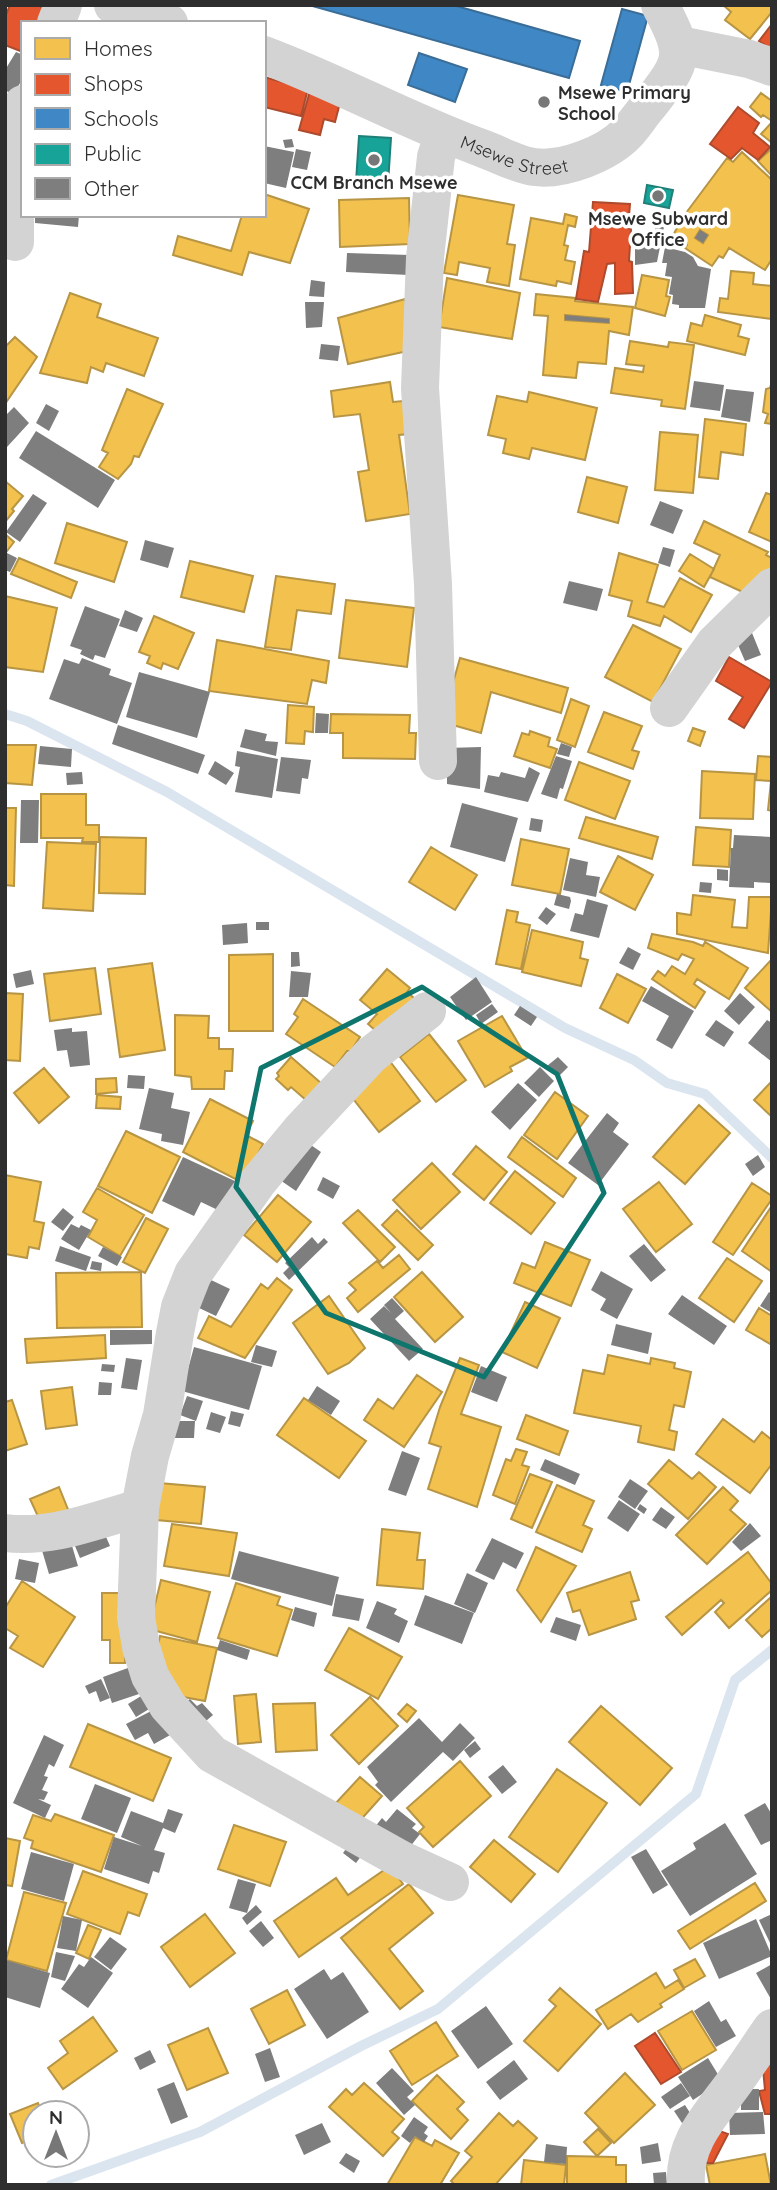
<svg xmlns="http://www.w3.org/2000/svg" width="777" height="2190" font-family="Quicksand,sans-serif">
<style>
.homes{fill:#f2c14e;stroke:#b79544;stroke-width:2;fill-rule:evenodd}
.shops{fill:#e4572e;stroke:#ad4b2e;stroke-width:2}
.schools{fill:#3f88c5;stroke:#3a6d98;stroke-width:2}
.public{fill:#17a398;stroke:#1e8078;stroke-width:2}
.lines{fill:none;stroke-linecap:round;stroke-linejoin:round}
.stream{stroke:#dbe5ef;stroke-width:10}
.building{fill:#7e7e7e}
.minor{stroke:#d3d3d3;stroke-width:38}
.marked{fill:none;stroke:#0f766e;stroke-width:5;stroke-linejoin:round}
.poi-dot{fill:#777;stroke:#fff;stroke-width:2.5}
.labels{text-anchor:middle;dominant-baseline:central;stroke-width:7;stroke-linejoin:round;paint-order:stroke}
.poi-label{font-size:18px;font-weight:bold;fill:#2e2e2e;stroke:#fff}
.street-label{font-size:18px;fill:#2e2e2e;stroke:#fff}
</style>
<rect width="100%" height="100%" fill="#fff"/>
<!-- homes -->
<path class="homes" d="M723,5H772V12L750,39L725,20L731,12Z
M761,93L772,101V121L763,115L761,117L750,107Z
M772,122V143L761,134Z
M772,148V176L758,161Z
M742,152L772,180V259L765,270L729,248L723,258L719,256L712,266L685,248L687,245L672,237L683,217L727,158L733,162ZM700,230L708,235L703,243L695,238Z
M264,194L309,209L290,263L249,252L242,275L173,255L178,236L231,251L242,215H264Z
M458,195L514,205L507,244L515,245L509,286L487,282L490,268L459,262L457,275L444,273Z
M409,198L410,244L340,247L339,200Z
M565,214L577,217L575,227L568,225L564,245L568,246L565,260L575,262L571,284L557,281L556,286L520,279L531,218L563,224Z
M731,271L754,273L753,284L772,286V319L718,312L720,298L728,299Z
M642,275L669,280L666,296L670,297L665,316L635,308Z
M447,278L520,293L512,339L439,327Z
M70,293L101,304L97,317L158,338L144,376L106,363L103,372L91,367L87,383L40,373Z
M536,294L575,298V301L633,307L629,335L609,331L606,364L578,362L576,378L543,375L548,316L534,315ZM565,315L609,319V323L565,320Z
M405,299L417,349L348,364L338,318Z
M705,315L741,325L738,336L749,339L745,355L687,341L691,323L702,326Z
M15,337L37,357L5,404V347Z
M630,341L668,347L669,342L694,345L685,409L661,406L662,400L611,393L615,368L643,372L644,366L626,364Z
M772,381V424L765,423L768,414L763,412L766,389L770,388Z
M390,382L393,402L403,401L409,434L399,435L410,514L366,521L358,472L369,470L360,414L334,417L331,391Z
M127,389L163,404L139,457L134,456L131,464L118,479L99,467L108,453L102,450Z
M529,392L597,408L585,460L532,448L529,459L503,453L506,439L488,435L497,396L527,402Z
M705,419L746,424L743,455L721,452L718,479L699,477Z
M660,432L698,435L693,493L655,490Z
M587,477L627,487L618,523L578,512Z
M5,481L23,496L12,509L14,511L5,522Z
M766,493L772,495V542L749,532Z
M704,521L768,552L766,555L772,558V575L747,594L710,577L720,555L694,543Z
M67,523L127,542L114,582L55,563Z
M5,534L14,542L7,551L5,550Z
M619,553L658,565L647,602L664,607L680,578L712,595L691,632L664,616L660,626L628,616L632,601L609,595Z
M690,554L714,569L704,587L679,571Z
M19,558L77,582L71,598L11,574Z
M190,561L253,576L244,612L181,597Z
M276,576L335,584L331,614L297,610L291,650L265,647Z
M5,596L57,608L43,672L5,667Z
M346,600L414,608L407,667L339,658Z
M154,616L194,633L178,669L163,663L161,669L147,663L150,656L139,652Z
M633,625L681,649L653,702L605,677Z
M217,640L329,661L326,683L312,680L307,704L209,691Z
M460,658L568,688L561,713L491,692L481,733L442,722Z
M571,699L589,706L575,747L557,740Z
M288,705L314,707L313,732L305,731L304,744L286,743Z
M604,712L642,726L632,750L639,752L633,769L588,752Z
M331,714L410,715L409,733H416L415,759L343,758V733H330Z
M693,728L705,732L700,746L688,741Z
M530,731L550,738L548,746L557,749L550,768L514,756L522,733L529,735Z
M5,745H36L32,785L5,783Z
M758,756L772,757V811L768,810L771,781L756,780Z
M579,762L630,781L615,819L565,800Z
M702,771L755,774L753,819L700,818Z
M41,794H86V825H99V842H82L83,838H41Z
M5,808H16L14,886L5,885Z
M586,817L658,837L652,859L579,838Z
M696,827L731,830L729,867L693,865Z
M100,837L146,838L145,894L99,893Z
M521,839L569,849L560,894L512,885Z
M47,842L96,844L93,911L43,908Z
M431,847L477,875L455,910L409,882Z
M618,856L653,875L635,910L600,892Z
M693,895L735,900L732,927L747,928L749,897H772L768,953L677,934V913L691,915Z
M507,910L518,912L516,922L530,925L521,969L496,964Z
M532,930L583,942L580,958L588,960L581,986L522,972Z
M652,934L693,942L703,946L705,942L748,968L729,999L697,979L694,984L705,992L695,1008L652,979L658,971L665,976L672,966L685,974L694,959L682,954L678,960L648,948Z
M273,954V1031H229V955Z
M772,959V1012L745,988Z
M152,963L165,1050L120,1057L108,969Z
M95,968L101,1014L50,1021L44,974Z
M387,969L410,988L407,992L415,999L385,1039L368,1024L377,1014L360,1000Z
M617,974L646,989L628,1023L600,1008Z
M5,993L23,994L20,1061L5,1060Z
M303,999L360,1037L351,1051H347L335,1067L286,1034L298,1017L294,1014Z
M175,1015L209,1016L208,1038H219V1049H233L232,1071H225L224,1089H192L191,1077L175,1075Z
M502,1016L527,1058L510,1067L512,1071L485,1087L458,1041Z
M429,1034L466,1080L436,1102L400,1057Z
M291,1057L321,1083L306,1100L291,1087L288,1090L276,1079L279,1076L277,1073Z
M389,1060L420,1101L379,1132L351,1096Z
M44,1068L69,1097L39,1123L14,1093Z
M116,1078L117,1092L96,1094V1079Z
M772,1081V1117L754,1100Z
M555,1092L588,1116L557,1159L524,1135Z
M97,1095L121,1097L120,1109L96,1108Z
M210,1099L253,1121L246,1135L263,1144L243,1183L183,1152Z
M699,1105L730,1133L685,1184L653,1157Z
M126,1131L180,1157L152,1213L98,1186Z
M522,1137L576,1178L563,1197L508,1157Z
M476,1146L507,1172L484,1200L453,1174Z
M432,1163L460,1192L421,1229L393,1200Z
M515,1171L555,1203L531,1234L490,1203Z
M5,1175L41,1182L34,1221L44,1223L39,1249L29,1247L27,1258L5,1254Z
M659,1182L692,1224L656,1252L623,1209Z
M752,1183L772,1196V1199L733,1255L713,1242Z
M97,1188L144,1215L120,1256L88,1237L97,1220L83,1212Z
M278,1195L311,1222L277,1262L244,1235Z
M771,1207H772V1272L742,1251Z
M358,1210L395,1247L380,1262L343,1223Z
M397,1210L433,1245L418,1260L382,1225Z
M146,1218L168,1229L145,1273L123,1262Z
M545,1242L590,1260L571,1306L514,1283L522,1263L535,1268Z
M399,1255L410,1269L358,1312L347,1298L356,1290L349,1283L377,1261L383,1268Z
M727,1258L762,1281L734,1322L699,1298Z
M141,1272L142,1327L57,1328L56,1273Z
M422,1272L463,1317L435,1342L394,1297Z
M277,1278L292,1290L245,1358L198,1338L209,1316L231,1327L261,1284L268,1289Z
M329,1296L365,1348L349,1363L328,1374L293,1323Z
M525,1302L560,1318L537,1368L502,1352Z
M759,1308L772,1316V1345L746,1330Z
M105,1335L106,1358L27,1363L25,1339Z
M608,1355L650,1364L651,1358L675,1363L674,1368L691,1372L684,1407L674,1405L669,1430L677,1432L674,1450L638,1442L641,1426L574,1413L583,1370L604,1374Z
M460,1358L479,1365L461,1414L501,1427L477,1507L428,1489L441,1447L429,1443L440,1407Z
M417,1375L442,1392L404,1447L364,1420L378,1399L393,1409Z
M72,1387L77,1425L46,1429L41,1391Z
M304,1398L366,1441L339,1478L277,1435Z
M12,1400L27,1444L5,1451V1402Z
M526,1415L568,1431L559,1455L517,1439Z
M723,1419L754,1442L762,1432L772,1440V1464L750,1493L696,1454Z
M516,1449L527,1452L522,1465L529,1467L515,1504L493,1495L506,1459L511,1461Z
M669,1460L692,1479L699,1472L716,1487L688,1519L648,1484Z
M530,1474L552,1482L532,1528L511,1519Z
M159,1483L205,1487L201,1524L156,1520Z
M557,1485L594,1501L583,1525L592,1529L582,1552L536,1532Z
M59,1487L69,1512L41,1523L30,1499Z
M723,1487L738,1501L730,1510L746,1524L707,1564L676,1535Z
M172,1524L237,1533L229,1576L164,1566Z
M382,1529L420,1533L417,1560H425L423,1589L377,1585Z
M536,1547L576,1566L541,1622L517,1590Z
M748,1552L772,1584V1590L729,1628L715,1612L724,1603L721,1600L682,1635L666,1617Z
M630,1572L639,1600L631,1602L636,1619L589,1635L580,1610L573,1612L567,1593Z
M161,1580L210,1592L197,1642L149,1629Z
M22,1581L75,1617L43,1667L10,1648L18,1636L5,1628V1608Z
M236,1583L280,1597L277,1605L292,1610L277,1656L218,1638Z
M102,1593H125V1663H110V1640H102Z
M771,1597L772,1628L762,1637L746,1620Z
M349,1628L402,1657L378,1699L325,1670Z
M160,1636L217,1648L205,1701L178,1696L153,1669Z
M256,1694L261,1742L238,1744L234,1696Z
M370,1697L398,1726L359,1764L331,1735Z
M315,1703L317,1750L276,1752L273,1704Z
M407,1704L416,1711L407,1722L398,1714Z
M601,1706L672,1768L640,1805L569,1742Z
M88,1724L171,1758L153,1801L70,1767Z
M460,1761L491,1796L433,1847L419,1832L424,1827L407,1808Z
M557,1769L607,1803L558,1872L509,1837Z
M360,1777L382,1796L357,1824L335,1804Z
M55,1814L114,1835L101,1872L31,1848L33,1841L24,1838L33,1815L51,1821Z
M234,1825L286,1842L270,1886L218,1869Z
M5,1838L20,1841L12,1886L5,1885Z
M494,1840L535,1874L511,1902L470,1867Z
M390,1866L403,1884L299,1957L274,1921L336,1878L348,1895Z
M83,1871L147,1894L139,1916L128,1912L120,1934L67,1914Z
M755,1883L766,1901L690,1949L678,1931Z
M409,1884L433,1913L389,1949L423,1991L400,2009L341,1938Z
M24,1892L66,1903L47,1971L6,1960Z
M205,1914L235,1953L190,1987L161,1947Z
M88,1925L101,1930L89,1959L76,1953Z
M695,1959L705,1976L684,1988L674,1970Z
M656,1973L665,1988L678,1980L684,1989L660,2004L662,2007L638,2022L631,2014L608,2029L596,2010Z
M560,1988L601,2024L558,2071L524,2041L556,2006L549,2000Z
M287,1990L305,2025L269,2044L251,2009Z
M692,2011L716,2050L682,2070L658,2031Z
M93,2017L117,2051L63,2089L48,2068L68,2053L60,2041Z
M436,2022L458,2056L412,2085L390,2051Z
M208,2028L228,2073L187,2090L168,2045Z
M625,2073L655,2105L614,2143L585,2113Z
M437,2075L464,2102L457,2109L468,2120L451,2139L412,2101Z
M364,2083L404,2119L392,2132L399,2138L383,2156L329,2107L346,2089L352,2095Z
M38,2103L42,2113H35V2138L22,2143L10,2114Z
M499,2113L513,2126L518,2121L537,2138L495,2185H455L451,2181L472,2157L465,2151Z
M598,2129L611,2143L597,2156L584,2142Z
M415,2137L432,2146L435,2140L459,2153L440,2185H387Z
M765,2154L771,2185H710L706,2165Z
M567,2156L616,2157V2165H626V2185H567Z
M524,2160L566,2165L564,2185H521Z"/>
<!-- shops -->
<path class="shops" d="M10,5H37L50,10L49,23H23V52L5,45V17Z
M772,24V50L759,41Z
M264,77L308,89L301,116L264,107Z
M310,91L341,99L335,122L324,119L320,135L299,130Z
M738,107L759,123L753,133L770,147L758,160L742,148L731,159L710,144Z
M593,202L630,204L628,228L631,229L629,261L632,262L633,293L615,294V263L607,264L598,302L576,299L584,251L589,252Z
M729,657L772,682L744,728L729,719L743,697L716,681Z
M655,2033L681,2072L661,2084L635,2046Z
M772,2057V2114H765L759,2091L765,2090L762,2058Z
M711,2128L728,2134L713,2163H692Z"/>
<!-- schools -->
<path class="schools" d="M309,5H453L580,41L569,78Z
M622,9L648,16L627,92L601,85Z
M419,53L467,69L455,102L408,85Z"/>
<!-- public -->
<path class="public" d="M359,136L391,138L388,184L356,182Z
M647,185L673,190L669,208L644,203Z"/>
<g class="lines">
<!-- stream -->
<path class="stream" d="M5,714L27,721L167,792L565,1028L634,1060L667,1083L705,1094L772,1158
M51,2185L200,2132L361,2046L438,2009L696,1794L735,1680L772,1650"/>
</g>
<!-- building -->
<path class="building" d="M16,52L23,55V78L13,95L5,90V70Z
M292,139L294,147L285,148L283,140Z
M264,146L294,152L286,188L264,183Z
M296,149L311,152L307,170L292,167Z
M35,215H79L78,227L35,223Z
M656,226L664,227L657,262L635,265V242H652Z
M700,230L708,235L703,243L695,238Z
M665,247L685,252L693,257L698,266L711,269L705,308H679V305L672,304L673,295L669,294L672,277L665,276L667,263H662Z
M347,253L410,255L409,275L346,272Z
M311,280L325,282L324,297L309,296Z
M305,302H324L322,327L306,328Z
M565,315L609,319V323L565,320Z
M321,344L340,346L338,361L319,359Z
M694,381L724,385L720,411L690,407Z
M726,389L754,392L750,422L721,417Z
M46,404L59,411L49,431L36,423Z
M14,407L29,423L7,447L5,416Z
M36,431L115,480L98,508L19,458Z
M33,494L47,503L20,542L6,532Z
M660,501L683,510L673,534L650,525Z
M145,540L174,548L168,568L140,560Z
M663,547L675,550L670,567L658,563Z
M5,552L17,558L10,572L5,570Z
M569,581L603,589L597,611L563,603Z
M85,606L120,619L105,658L95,655L93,660L80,654L82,650L70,646Z
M125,610L143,618L137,632L119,626Z
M750,628L761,655L745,661L735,638Z
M82,658L111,669L109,675L132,683L117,724L49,699L64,659L79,664Z
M139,672L210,692L197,738L126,717Z
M316,713L329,714L328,733H315Z
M118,725L205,755L198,774L112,744Z
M245,729L267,734L265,741L278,742L276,756L240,747Z
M561,743L572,747L569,757L557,754Z
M40,746L72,749L71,767L38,764Z
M481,747L480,789L447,784V748Z
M237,751L278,759L272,798L235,792L240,767L235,766Z
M556,756L572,761L563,789L560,788L557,799L541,794Z
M281,757L311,760L308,779L302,778L300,794L276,791Z
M215,761L234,773L226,785L208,774Z
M529,767L540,773L528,802L484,792L488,775L499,777L501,772L525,778Z
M82,772L83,784L67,785L66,773Z
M21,800H39L38,843H20Z
M462,803L518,818L505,862L450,847Z
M531,818L543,820L541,832L529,830Z
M734,835L772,837L770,883L754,882V888L729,887L731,848H733Z
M570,858L588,862L586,875L600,877L596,897L563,890Z
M717,869L728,870V881L717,880Z
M700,882L712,883L711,893L699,892Z
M557,894L570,897L571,901L569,909L554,905Z
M587,899L608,905L599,938L570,931L575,913L583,915Z
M546,907L556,914L547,925L538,918Z
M256,922H269V930H256Z
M247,923L248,943L223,945L222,925Z
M628,947L641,954L633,970L619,963Z
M291,952H299L300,966L291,967Z
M31,970L34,984L16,988L13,974Z
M291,971L311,973L308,997H289Z
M476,977L492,1002L466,1020L450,997Z
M651,986L694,1011L672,1049L656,1040L669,1016L642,1001Z
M740,993L755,1007L739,1025L724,1011Z
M492,1004L498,1012L481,1024L476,1015Z
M520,1006L537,1017L531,1026L514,1015Z
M716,1020L734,1032L724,1047L705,1035Z
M767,1020L772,1023V1062L748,1043Z
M72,1028V1032L87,1031L90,1065L70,1067L67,1050L57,1051L54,1030Z
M558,1057L568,1067L558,1077L547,1066Z
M540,1067L554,1081L539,1097L524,1083Z
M128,1075L145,1076L144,1089L127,1088Z
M518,1083L537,1100L510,1130L491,1112Z
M149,1088L174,1093L171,1108L190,1112L183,1145L161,1141L162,1134L139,1129Z
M607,1113L619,1123L613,1132L629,1144L598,1185L568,1163Z
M305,1141L321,1152L296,1191L280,1180Z
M758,1155L765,1167L753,1176L745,1164Z
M183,1157L237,1182L222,1212L201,1202L194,1216L162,1201Z
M323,1177L340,1186L333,1199L317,1190Z
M63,1208L74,1217L63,1231L51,1222Z
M71,1224L79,1228L81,1225L91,1230L79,1250L61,1239Z
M312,1237L318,1244L324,1238L328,1242L289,1280L283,1273L289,1267L285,1263Z
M644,1244L666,1270L651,1282L629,1256Z
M60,1246L91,1257L86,1271L55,1261Z
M103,1247L122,1257L117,1266L98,1256Z
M92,1261L102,1263L101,1271L90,1269Z
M601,1271L633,1289L617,1319L600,1310L606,1299L591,1290Z
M211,1280L230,1289L216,1316L197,1307Z
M769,1292L772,1294V1313L760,1306Z
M682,1295L727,1326L714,1345L668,1314Z
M392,1298L404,1311L395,1319L423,1349L409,1361L370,1319L384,1306L391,1313L384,1305Z
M616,1324L652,1333L648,1354L611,1345Z
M110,1330H152V1344L110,1345Z
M256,1345L277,1351L272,1367L251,1362Z
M194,1347L262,1366L249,1410L182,1391Z
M126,1358L142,1360L137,1390L121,1388Z
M102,1364L115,1365L114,1372L101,1371Z
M481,1366L507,1377L497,1402L471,1392Z
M99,1382L112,1383L111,1395H98Z
M317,1386L340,1401L331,1415L308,1400Z
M187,1396L203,1401L196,1421L180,1415Z
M231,1411L244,1414L240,1427L228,1424Z
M211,1412L226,1417L220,1433L206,1429Z
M175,1421H195L194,1438H175Z
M402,1451L420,1458L406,1496L388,1490Z
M545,1459L580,1474L575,1485L540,1470Z
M630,1479L648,1491L635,1509L618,1497Z
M619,1500L640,1514L628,1532L607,1518Z
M640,1504L647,1509L644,1514L637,1509Z
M661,1507L675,1517L666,1529L652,1520Z
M100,1523L110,1546L80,1558L70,1534Z
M750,1523L761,1536L741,1551L732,1542Z
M492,1538L524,1553L516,1569L503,1562L494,1580L475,1571Z
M70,1539L78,1566L49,1574L41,1547Z
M239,1551L339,1577L332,1606L231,1579Z
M19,1559L39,1563L35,1583L15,1579Z
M467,1573L488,1583L475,1613L454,1604Z
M336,1594L364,1599L359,1621L332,1616Z
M425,1595L474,1613L462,1644L414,1625Z
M377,1601L397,1609L394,1614L408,1621L399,1643L366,1628Z
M295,1607L317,1613L314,1627L291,1620Z
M556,1617L581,1625L576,1641L550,1632Z
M220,1640L250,1650L247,1660L217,1650Z
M139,1664L148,1691L112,1703L103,1677Z
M101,1679L110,1698L100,1702L96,1691L89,1694L85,1686Z
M146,1693L154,1706L136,1717L128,1704Z
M190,1699L197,1706L202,1703L213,1715L200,1726L182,1705Z
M157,1708L172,1734L154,1744L148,1733L135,1740L126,1724Z
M419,1718L442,1742L460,1723L475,1738L453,1761L443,1752L391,1802L375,1785L378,1782L367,1767Z
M44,1735L64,1745L54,1767L49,1764L44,1776L48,1777L42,1790L48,1792L44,1800L38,1799L51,1805L45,1818L13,1803Z
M475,1741L481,1749L470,1758L464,1750Z
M503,1765L517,1782L502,1794L488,1777Z
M95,1784L131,1798L117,1833L81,1819Z
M765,1803L772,1815V1840L761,1845L744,1815Z
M168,1809L183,1814L175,1833L163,1828L154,1850L165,1853L159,1873L153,1871L149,1884L104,1869L114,1837L142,1846L121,1837L131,1811L163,1823Z
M397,1809L416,1824L412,1828L420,1834L406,1852L374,1828L382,1818L386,1822Z
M725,1823L757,1874L690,1916L661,1871L696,1849L693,1843Z
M354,1838L367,1848L356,1863L343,1853Z
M646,1849L668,1885L653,1894L631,1857Z
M31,1852L74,1864L64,1901L21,1889Z
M238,1879L256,1884L247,1913L229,1908Z
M256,1905L262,1912L247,1925L242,1918Z
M772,1914V1947L759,1920Z
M63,1916L82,1920L76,1951L57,1948Z
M756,1919L772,1956L719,1979L703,1943Z
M261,1921L274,1938L263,1947L249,1931Z
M110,1937L127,1949L111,1970L94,1957Z
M56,1952L75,1956L65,1981L51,1977Z
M91,1957L113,1973L88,2008L61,1989L79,1964L84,1967Z
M5,1960L50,1973L40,2008L5,1997Z
M772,1964V2001L756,1973Z
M324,1969L331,1980L343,1972L369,2012L327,2039L294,1989Z
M709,2001L721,2022L726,2019L736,2036L716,2047L694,2011Z
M486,2006L513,2044L478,2069L451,2031Z
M270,2048L280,2077L265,2082L255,2054Z
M150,2050L156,2062L140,2070L134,2058Z
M708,2058L722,2081L693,2100L678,2077Z
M514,2060L528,2079L500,2100L486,2082Z
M392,2068L414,2091L407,2097L415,2105L404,2115L376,2083Z
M174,2082L188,2117L171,2124L157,2089Z
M681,2083L690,2096L670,2109L661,2097Z
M741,2089H759V2110H741Z
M685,2105L692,2116L682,2123L674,2111Z
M763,2112L765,2134L730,2135L729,2113Z
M414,2117L428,2127L424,2133L428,2136L424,2142L415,2136L410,2143L401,2136Z
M322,2123L331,2142L304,2155L295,2135Z
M658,2143L661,2161L642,2164L640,2147Z
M546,2144L567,2147L566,2164L544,2162Z
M346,2153L360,2161L354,2173L339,2163Z
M666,2172L667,2185H654L653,2173Z"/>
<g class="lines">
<!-- minor -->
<g class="minor">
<path d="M113,5L169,23"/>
<path d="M56,23L63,5"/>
<path d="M679,45L749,59L772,67"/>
<path id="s1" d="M264,55C339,83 409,122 484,149C500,155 518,165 534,167C563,171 607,154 627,133C635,124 642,113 650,104C684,60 687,56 660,5"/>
<path d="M15,242V204L23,104"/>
<path d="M669,708L715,643L772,587"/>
<path d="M438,761L433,584L420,388L425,258L436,157L443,135"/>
<path d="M427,1011L371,1055L300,1131L257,1183L193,1274L180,1307L175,1333L162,1415L150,1456L140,1508L136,1617L141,1647L150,1676L168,1706L212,1754L402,1860L450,1882"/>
<path d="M5,1533C51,1539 96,1520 140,1508"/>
<path d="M686,2185C683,2144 708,2118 731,2087C745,2068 758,2048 772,2028"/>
</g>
</g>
<!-- marked area -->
<path class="marked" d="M422,987L557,1074L604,1193L484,1377L326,1313L236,1187L261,1068Z"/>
<!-- markers -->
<g class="poi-dot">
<circle cx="544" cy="102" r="7"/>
<circle cx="374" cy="160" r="7"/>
<circle cx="658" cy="196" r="7"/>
</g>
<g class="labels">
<!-- poi labels -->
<g class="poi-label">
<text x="558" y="92" text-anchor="start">Msewe Primary<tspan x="558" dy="21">School</tspan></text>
<text x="374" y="182">CCM Branch Msewe</text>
<text x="658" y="218">Msewe Subward<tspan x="658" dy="21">Office</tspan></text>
</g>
<!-- street labels -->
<g class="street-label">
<text stroke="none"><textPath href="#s1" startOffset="271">Msewe Street</textPath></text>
</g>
</g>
<!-- border -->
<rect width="777" height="2190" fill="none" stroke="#2e2e2e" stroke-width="14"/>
<!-- legend -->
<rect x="21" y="21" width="245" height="196" fill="#ffffff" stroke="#ababab" stroke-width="2"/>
<rect x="35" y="38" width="35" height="21" fill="#f2c14e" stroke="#ababab" stroke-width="2"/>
<text x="84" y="56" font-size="21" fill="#2e2e2e">Homes</text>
<rect x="35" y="74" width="35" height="21" fill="#e4572e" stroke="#ababab" stroke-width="2"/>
<text x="84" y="91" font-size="21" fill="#2e2e2e">Shops</text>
<rect x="35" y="108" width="35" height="21" fill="#3f88c5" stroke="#ababab" stroke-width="2"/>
<text x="84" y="126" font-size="21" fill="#2e2e2e">Schools</text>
<rect x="35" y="144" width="35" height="21" fill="#17a398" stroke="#ababab" stroke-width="2"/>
<text x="84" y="161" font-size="21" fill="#2e2e2e">Public</text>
<rect x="35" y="178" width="35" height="21" fill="#7e7e7e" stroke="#ababab" stroke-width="2"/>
<text x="84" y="196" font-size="21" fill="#2e2e2e">Other</text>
<!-- north arrow -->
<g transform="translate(56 2134)"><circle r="33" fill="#ffffff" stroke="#ababab" stroke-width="2"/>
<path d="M0-5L12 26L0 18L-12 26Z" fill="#777777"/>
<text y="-10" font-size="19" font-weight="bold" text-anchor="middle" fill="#2e2e2e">N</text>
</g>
</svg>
